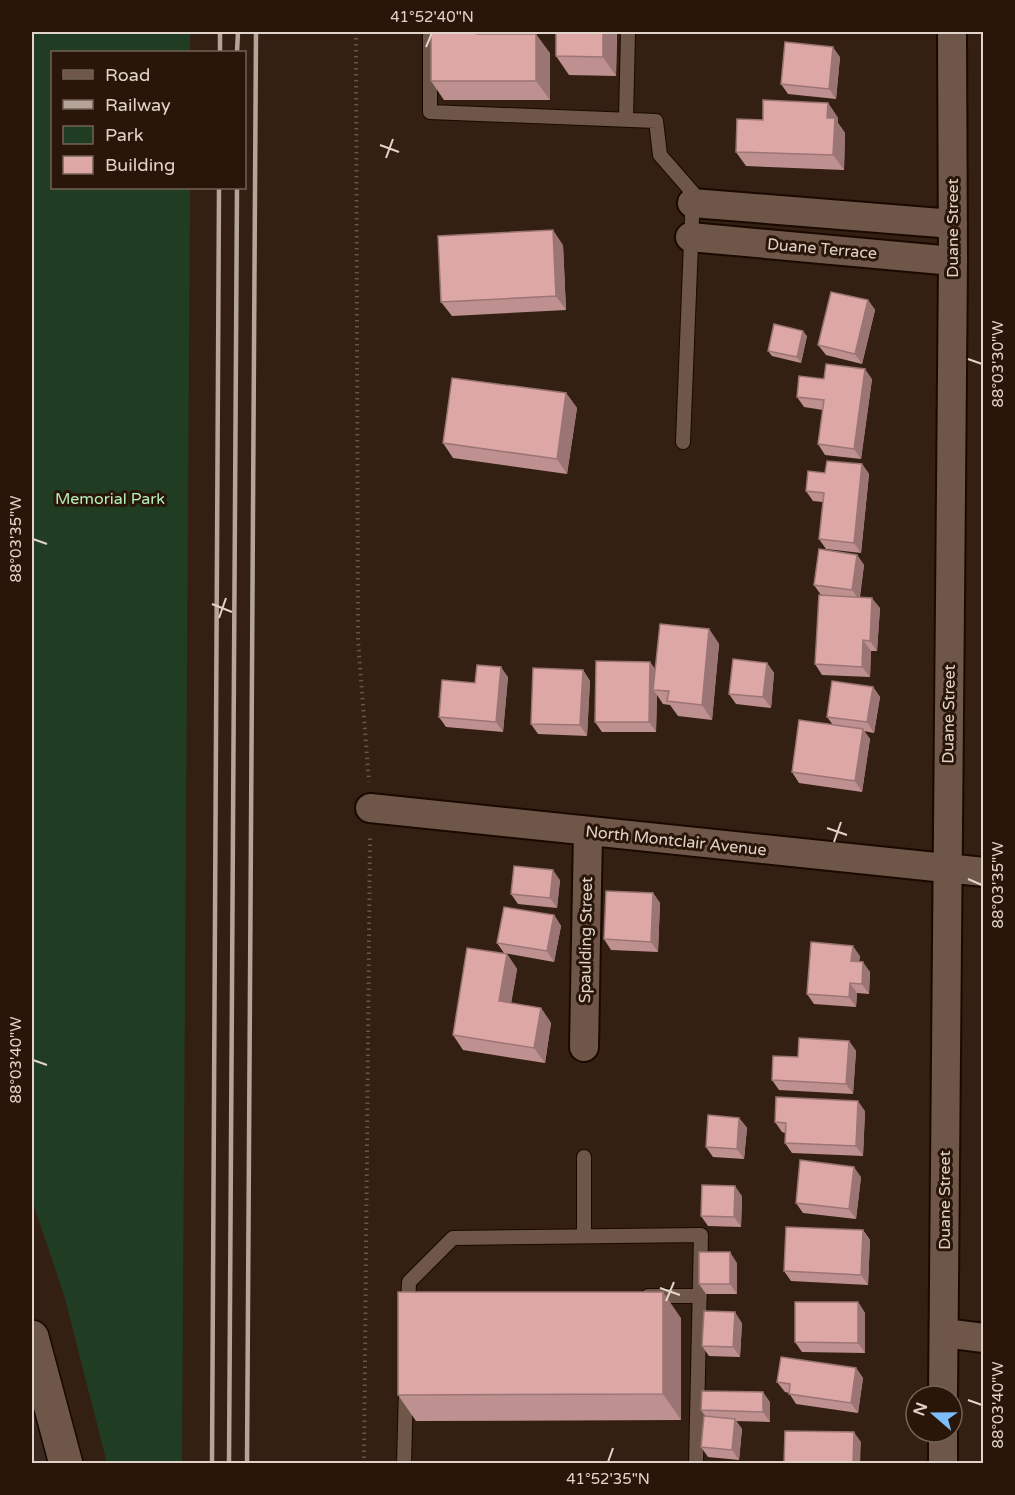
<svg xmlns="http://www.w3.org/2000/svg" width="1015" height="1495" font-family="'Varela Round',sans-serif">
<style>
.education{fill:#392820}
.green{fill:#203d23}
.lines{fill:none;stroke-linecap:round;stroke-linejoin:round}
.service-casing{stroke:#1a0900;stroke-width:16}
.minor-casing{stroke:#1a0900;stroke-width:32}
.tertiary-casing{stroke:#1a0900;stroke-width:36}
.path{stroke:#675649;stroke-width:4;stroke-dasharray:1.5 4.5;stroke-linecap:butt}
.service{stroke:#6e5748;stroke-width:14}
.minor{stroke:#6e5748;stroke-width:28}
.tertiary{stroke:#6e5748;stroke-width:33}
.rail{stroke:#b4a49a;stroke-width:4.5}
.wall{fill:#be908f}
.shaded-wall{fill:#9b7574}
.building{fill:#dda7a6;stroke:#9b7574;stroke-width:1.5}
.ticks{fill:none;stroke:#e1d3ca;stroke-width:2}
.labels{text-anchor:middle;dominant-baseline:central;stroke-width:6;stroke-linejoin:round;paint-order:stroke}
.street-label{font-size:16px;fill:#e1d3ca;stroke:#291608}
.park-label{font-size:16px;fill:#b5eeb8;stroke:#291608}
.neatline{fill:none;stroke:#e1d3ca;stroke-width:2}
.ticks-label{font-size:15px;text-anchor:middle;fill:#e1d3ca}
</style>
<rect width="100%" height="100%" fill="#332012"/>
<!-- education -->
<path class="education" d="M32,1380L57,1463H32Z"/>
<!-- green -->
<path class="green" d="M32,32H190V52H52V188H190L182,1463H107L64,1295L32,1200Z"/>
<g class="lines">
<!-- service casing -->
<g class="service-casing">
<path id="service" d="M430,32V112L656,121L660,155L693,193L683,442
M626,118L628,32
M584,1157V1236
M648,1296H700
M408,1310L409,1282L453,1238L701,1235L696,1464
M404,1464L406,1389"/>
</g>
<!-- minor casing -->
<g class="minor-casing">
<path id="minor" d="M692,203L953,224
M690,237L953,261
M370,808L984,872
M584,1047L588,832
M944,1333L984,1338
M943,1396L953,261L952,32
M943,1464V1432"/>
</g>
<!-- tertiary casing -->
<g class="tertiary-casing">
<path id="tertiary" d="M32,1337L66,1464"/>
</g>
<!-- path -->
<path class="path" d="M356,32L358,640L369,782
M364,1464L370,834"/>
<!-- service -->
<use href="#service" class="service"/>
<!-- minor -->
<use href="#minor" class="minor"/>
<!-- tertiary -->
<use href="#tertiary" class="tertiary"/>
<!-- rail -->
<path class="rail" d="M220,52V32
M237,52L238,32
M212,1464L219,188
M229,1464L237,188
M247,1464L256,32"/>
</g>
<!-- wall -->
<path class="wall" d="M556,32H617L616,76L569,75L556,56Z
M490,34L550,53V100H444L431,81Z
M840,57L836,99L788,94L781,84Z
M828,103L838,118V123L845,133L844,170L746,166L736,152L763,120Z
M563,245L566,310L452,316L441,302Z
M868,300L875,310L862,364L826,355L818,345Z
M807,336L801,363L772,356L768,351Z
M824,379H872L861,459L825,455L818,444L823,410L804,407L797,397Z
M566,393L577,408L567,474L453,458L443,443Z
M862,464L869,474L861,553L826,549L819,539L823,502L813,501L806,491L825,473Z
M857,555L864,565L860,597L880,608L877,651H871L870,677L822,675L815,664L821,595L814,585Z
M709,629L719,644L712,720L678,716L670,705L663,704L657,695L656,732H602L595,722L650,662L655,669Z
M767,663L774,673L771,708L736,704L729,694Z
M583,670L590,681L587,736L538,734L531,724Z
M508,677L503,732L446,727L439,717Z
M873,687L880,697L874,733L864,731L870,739L862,792L799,783L792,772L833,725L827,717Z
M560,880L557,908L518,904L511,894Z
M653,893L660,903L658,952L611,950L604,939Z
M554,915L561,926L554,962L504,953L497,943Z
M507,954L517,969L511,1003L541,1008L551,1023L545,1063L463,1050L453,1035Z
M860,956L859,961L870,972L869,994L857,993L856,1007L814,1004L807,994Z
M849,1041L856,1051L853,1094L779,1090L772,1080L798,1057Z
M865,1111L863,1156L792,1153L785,1143V1133L782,1132L775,1122Z
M739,1118L747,1128L744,1159L713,1157L706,1147Z
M861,1177L856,1219L803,1213L796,1203Z
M742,1196L741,1227L708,1226L701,1216Z
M863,1230L870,1240L868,1285L791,1281L784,1271Z
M737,1263V1294H706L699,1284Z
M858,1302L865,1313V1353L802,1352L795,1342Z
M681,1318V1420L416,1421L398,1395Z
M742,1323L740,1357L709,1356L702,1346Z
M856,1368L863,1378L858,1413L796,1404L789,1393L785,1392L777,1382Z
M770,1402V1422L736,1421L742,1429L739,1460L708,1457L701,1447L705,1416L701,1410Z"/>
<!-- shaded-wall -->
<path class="shaded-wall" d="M477,32H490V53L477,34Z
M603,32H617L616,76L603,57Z
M536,34L550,53V100L536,81Z
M833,47L840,57L836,99L829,89Z
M828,103L838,118V123L845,133L844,170L833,155L827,118Z
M553,230L563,245L566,310L556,296Z
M868,300L875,310L862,364L855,354Z
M803,331L807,336L801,363L797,357Z
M865,369L872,379L861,459L854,449Z
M566,393L577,408L567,474L557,459Z
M862,464L869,474L861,553L854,543Z
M857,555L864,565L859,600L852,590Z
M872,598L880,608L877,651L870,641Z
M709,629L719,644L712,720L702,705Z
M863,640L871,651L870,677L862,667Z
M650,662L657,672L653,690L657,695L656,732L649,722Z
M767,663L774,673L771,708L763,697Z
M501,667L508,677L503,732L496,722Z
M583,670L590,681L587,736L580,725Z
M873,687L880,697L874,733L867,722Z
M863,729L870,739L862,792L855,781Z
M553,870L560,880L557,908L550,898Z
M653,893L660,903L658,952L651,942Z
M554,915L561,926L554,962L547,951Z
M853,946L860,956L858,971L851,961Z
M507,954L517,969L509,1016L499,1001Z
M863,962L870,972L869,994L862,984Z
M850,983L857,993L856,1007L849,997Z
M541,1008L551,1023L545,1063L534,1048Z
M849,1041L856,1051L853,1094L846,1084Z
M858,1101L865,1111L863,1156L856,1146Z
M739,1118L747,1128L744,1159L737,1149Z
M854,1167L861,1177L856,1219L849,1209Z
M735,1186L742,1196L741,1227L734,1217Z
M863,1230L870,1240L868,1285L861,1275Z
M730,1252L737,1263V1294L730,1284Z
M663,1292L681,1318V1420L663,1394Z
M858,1302L865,1313V1353L858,1343Z
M735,1312L742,1323L740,1357L733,1347Z
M856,1368L863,1378L858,1413L851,1403Z
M763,1392L770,1402V1422L763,1412Z
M735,1419L742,1429L739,1460L732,1450Z
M854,1432L861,1442L860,1464H853Z"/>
<!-- building -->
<path class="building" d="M431,32H477V34H536V81H431Z
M556,32H603V57L556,56Z
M785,42L833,47L829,89L781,84Z
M763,100L828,103L827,118H835L833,155L736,152L737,119L763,120Z
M553,230L556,296L441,302L438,236Z
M831,292L868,300L855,354L818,345Z
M774,324L803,331L797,357L768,351Z
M826,364L865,369L854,449L818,444L824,400L797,397L799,376L824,379Z
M452,378L566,393L557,459L443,443Z
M827,461L862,464L854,543L819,539L824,493L806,491L808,471L825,473Z
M819,549L857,555L852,590L814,585Z
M819,595L872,598L870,641L863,640L862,667L815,664Z
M660,624L709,629L702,705L667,701L669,691L653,690Z
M733,659L767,663L763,697L729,694Z
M596,661L650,662L649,722H595Z
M477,665L501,667L496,722L439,717L442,680L475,683Z
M533,668L583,670L580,725L531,724Z
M832,681L873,687L867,722L827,717Z
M799,720L863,729L855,781L792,772Z
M514,866L553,870L550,898L511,894Z
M606,891L653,893L651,942L604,939Z
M504,907L554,915L547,951L497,943Z
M811,942L853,946L851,961L863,962L862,984L850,983L849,997L807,994Z
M467,948L507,954L499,1001L541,1008L534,1048L453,1035Z
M799,1038L849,1041L846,1084L772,1080L773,1056L798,1057Z
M776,1097L858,1101L856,1146L785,1143L786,1123L775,1122Z
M708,1115L739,1118L737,1149L706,1147Z
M800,1160L854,1167L849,1209L796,1203Z
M702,1185L735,1186L734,1217L701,1216Z
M786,1227L863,1230L861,1275L784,1271Z
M699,1252H730V1284H699Z
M398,1292H663V1394L398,1395Z
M795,1302H858V1343L795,1342Z
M704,1311L735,1312L733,1347L702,1346Z
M781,1357L856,1368L851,1403L789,1394L790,1384L777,1382Z
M702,1391L763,1392V1412L701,1410Z
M704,1416L735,1419L732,1450L701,1447Z
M785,1431L854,1432L853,1464H784Z"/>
<!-- ticks -->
<path class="ticks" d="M426,47L432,33M380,145L399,152M386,158L393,139M968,359L982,364M33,539L47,544M212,604L232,612M219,618L226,598M827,828L847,835M834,842L841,822M968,879L982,885M33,1060L47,1065M660,1288L680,1295M666,1301L674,1282M968,1400L982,1405M608,1462L613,1448"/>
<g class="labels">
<!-- street labels -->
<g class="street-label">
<text transform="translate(953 228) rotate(-90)">Duane Street</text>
<text transform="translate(822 249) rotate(5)">Duane Terrace</text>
<text transform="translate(949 714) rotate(-89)">Duane Street</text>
<text transform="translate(676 841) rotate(6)">North Montclair Avenue</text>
<text transform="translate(586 940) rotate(-89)">Spaulding Street</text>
<text transform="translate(945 1200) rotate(-90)">Duane Street</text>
</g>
<!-- park labels -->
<g class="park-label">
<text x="110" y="499">Memorial Park</text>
</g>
</g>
<!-- border -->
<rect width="1015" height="1495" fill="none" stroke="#291608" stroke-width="66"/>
<!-- legend -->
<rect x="51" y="51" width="195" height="138" fill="#291608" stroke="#736256" stroke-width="1.5"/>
<rect x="63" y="70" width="30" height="9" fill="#6e5748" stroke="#736256" stroke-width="1.5"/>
<text x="105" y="81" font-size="18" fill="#e1d3ca">Road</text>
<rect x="63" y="100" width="30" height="9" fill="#b4a49a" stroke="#736256" stroke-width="1.5"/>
<text x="105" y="111" font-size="18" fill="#e1d3ca">Railway</text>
<rect x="63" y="126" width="30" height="18" fill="#203d23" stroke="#736256" stroke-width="1.5"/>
<text x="105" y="141" font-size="18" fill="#e1d3ca">Park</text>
<rect x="63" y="156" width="30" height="18" fill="#dda7a6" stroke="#736256" stroke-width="1.5"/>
<text x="105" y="171" font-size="18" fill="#e1d3ca">Building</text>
<!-- north arrow -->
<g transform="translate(934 1414) rotate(290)"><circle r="28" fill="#291608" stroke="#736256" stroke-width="1.5"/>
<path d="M0-4.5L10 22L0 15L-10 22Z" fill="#7bbef9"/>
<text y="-9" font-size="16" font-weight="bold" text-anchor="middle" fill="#e1d3ca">N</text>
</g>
<rect x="33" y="33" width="949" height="1429" class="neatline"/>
<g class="ticks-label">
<text x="432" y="22">41°52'40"N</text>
<text transform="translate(998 364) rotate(-90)" y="5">88°03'30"W</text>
<text transform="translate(16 539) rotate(-90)" y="5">88°03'35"W</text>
<text transform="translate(998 885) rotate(-90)" y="5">88°03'35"W</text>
<text transform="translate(16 1060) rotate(-90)" y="5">88°03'40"W</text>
<text transform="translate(998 1405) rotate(-90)" y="5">88°03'40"W</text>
<text x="608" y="1484">41°52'35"N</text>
</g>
</svg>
